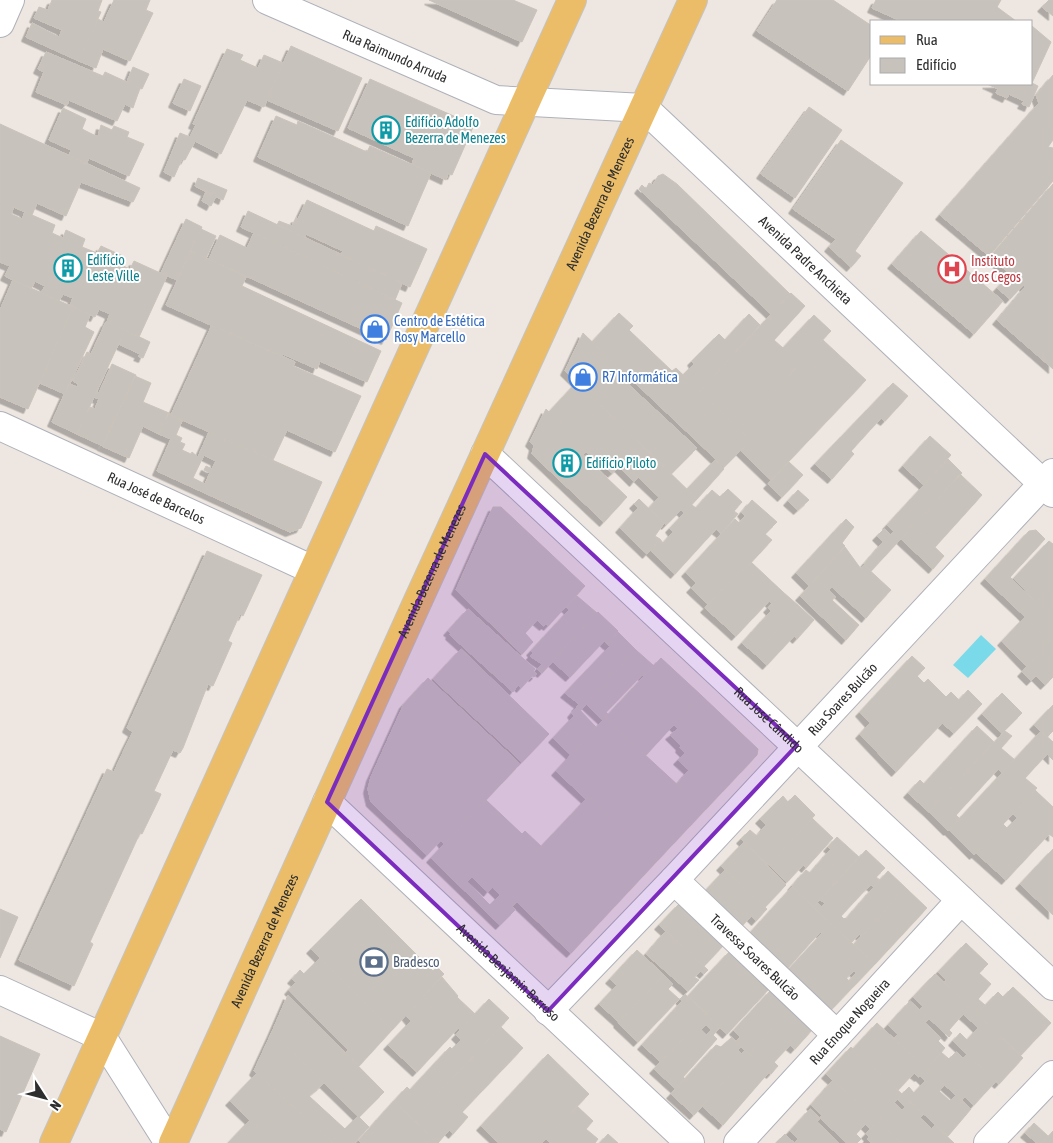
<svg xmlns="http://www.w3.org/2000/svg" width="1053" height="1143" font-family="'Asap Condensed',sans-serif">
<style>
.water{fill:#7bdaea}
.building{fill:#c7c2bc;stroke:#cac3bb;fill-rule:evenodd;filter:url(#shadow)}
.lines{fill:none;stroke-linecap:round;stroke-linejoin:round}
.street-casing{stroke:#aeb1b9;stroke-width:30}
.secondary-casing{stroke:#aeb1b9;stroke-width:30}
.primary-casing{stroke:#c4c4c4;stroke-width:30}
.street{stroke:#fff;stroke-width:28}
.secondary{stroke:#fff;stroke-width:28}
.primary{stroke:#ebbd69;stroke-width:28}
.marked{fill:#7b2cbf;fill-opacity:0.2;stroke:#7b2cbf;stroke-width:4;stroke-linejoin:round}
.labels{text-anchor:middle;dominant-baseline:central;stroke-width:4;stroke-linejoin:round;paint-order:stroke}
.street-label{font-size:14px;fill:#2e2e2e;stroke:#fff}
.culture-label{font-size:14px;fill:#0d838f;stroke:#fff;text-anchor:start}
.health-label{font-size:14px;fill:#be3a42;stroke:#fff;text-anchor:start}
.shop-label{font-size:14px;fill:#366cbe;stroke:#fff;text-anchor:start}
.service-label{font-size:14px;fill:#4e5e75;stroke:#fff;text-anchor:start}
</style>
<defs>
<filter id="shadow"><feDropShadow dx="-4.5" dy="4.5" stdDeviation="0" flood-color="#0004"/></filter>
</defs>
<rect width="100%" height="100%" fill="#eee7e1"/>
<!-- water -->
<path class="water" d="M981,635L996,649L968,678L953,665Z"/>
<!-- building -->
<path class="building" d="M52,0H102L98,11L101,12L79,61L26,37L32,23L59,37L62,30L34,18L39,7L48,10Z
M114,0H150L146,10L153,13L130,61L103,49L96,68L79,61L98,19L104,22Z
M429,0H513L537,10L522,42Z
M777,0H833L872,26V54L848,91L757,31Z
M876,0H1001L997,7L1016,21H901L872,8Z
M1049,0H1053V16L1042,7Z
M1032,26L1051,42L1032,83Z
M291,46L362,78L338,131L267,100Z
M227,49L243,55L240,60L258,68L264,55L283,63L264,107L247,100L221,154L195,141L185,160L182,159L174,177L164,172L180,133L190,137L196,125L193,124Z
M46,52L103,76L105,72L140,88L133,108L125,104L117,121L69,100L67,105L36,92L44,72L38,69Z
M133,67L149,74L142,89L127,82Z
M1053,75V140L1048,147L1053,148V181L989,256L940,215L1039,103L1036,95Z
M184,79L201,86L190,111L173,103Z
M370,79L474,125L452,175L448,173L446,180L412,164L414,158L348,128Z
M1032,83L1038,86L1029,107L1022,104L1024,101L1009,94L1007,98L996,93L998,89L987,84Z
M809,107L842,130L795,198L761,174Z
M63,108L86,119L82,129L98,137L101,125L112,130L114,126L129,132L127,137L144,144L129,176L89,158L86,164L69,156L71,150L49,140Z
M276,116L297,125L298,121L367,152L370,146L431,173L408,226L258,157Z
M0,124L140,188L133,202L81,182L66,216L37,203L32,215L0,201Z
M841,140L903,183L855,251L861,256L851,267L829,247L836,239L793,209Z
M663,174L677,184L790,294L771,314L639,189L642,185L646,189L649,183L653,185L658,176Z
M198,178L227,190L223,200L195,186Z
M1053,184V369L997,320L1025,287L1023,285L1010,299L997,288L1010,274L990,257Z
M206,192L216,196L211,206L202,201Z
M307,200L374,231L376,226L427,249L410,287L341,255L343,251L306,234L304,238L277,225L279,221L292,226L296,218L298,219Z
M0,201L14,207L11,214L22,219L25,212L55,225L52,233L63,238L66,230L85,239L82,247L97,253L101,246L125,257L121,265L130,269L134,261L167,276L139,337L107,322L110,314L99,309L95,317L70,305L73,298L63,294L59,301L41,293L45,286L35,281L31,289L5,276L10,266L0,262Z
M248,211L402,283L395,300L241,227Z
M186,219L202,227L177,280L161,273Z
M201,229L216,236L206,258L191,251Z
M921,231L1003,301L974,334L892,264Z
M254,233L402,303L386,340L209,259L220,235L247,248Z
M191,251L246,277L242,286L381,351L367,382L320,361L317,369L283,354L282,357L166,305Z
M13,280L73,307L28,409L0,397V310Z
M791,293L805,306L774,340L783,348L814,315L831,331L739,429L700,391Z
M73,307L90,315L85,327L94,332L65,394L40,383Z
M619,313L633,326L629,330L672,371L676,368L751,440L724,467L592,342Z
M749,314L760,325L700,391L683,375L694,364L692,361L719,334L725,340Z
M106,322L125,330L77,434L52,422L69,384L77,387L78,384L73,381L87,352L91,354Z
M212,325L295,362L293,366L361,396L335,452L287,430L273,460L171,415Z
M125,330L150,342L143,358L138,356L140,354L119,344Z
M583,333L633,381L629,385L697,448L671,474L565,371Z
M823,340L866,380L771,480L741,451L751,440L739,429Z
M112,364L136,375L103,446L77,434L90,407L95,409L99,399L94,397L97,392L99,393Z
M135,376L151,383L143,402L169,413L159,434L143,426L129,458L102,446Z
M577,382L697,499L684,513L681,510L666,525L649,508L659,497L638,477L634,482L619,467L612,473L549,412Z
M893,383L908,396L885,421L881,418L851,451L854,454L832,479L815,464Z
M546,409L592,454L590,456L586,452L583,455L627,497L604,522L532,454L534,446L530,442Z
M168,413L182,421L176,435L182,438L180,442L185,444L182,450L191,454L192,452L198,457L209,432L322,482L301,528L290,532L157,471L171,439L159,434ZM204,455L216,461L212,469L206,466L204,470L210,473L205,484L193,478Z
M930,436L951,455L924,485L903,466Z
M948,459L962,473L871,571L864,564L883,542L877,536L884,529L891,535L894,531L887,525Z
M715,460L724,469L697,499L687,489Z
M789,462L803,475L782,497L768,484Z
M960,474L982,495L935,547L913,526Z
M728,489L742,502L734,511L738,514L721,533L716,529L675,574L650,550L660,539L663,543L673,532L670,528L692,505L696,508L712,490L720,497Z
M798,490L809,500L798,510L788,501Z
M639,499L664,523L655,536L660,539L647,554L620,528L638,508L634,504Z
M752,500L777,522L765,534L772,540L746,568L743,571L741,569L708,604L691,588L696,583L686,572L735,519L739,523L745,516L742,512Z
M493,507H501L585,586L548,626L546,624L544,626L537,620L525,633L533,642L522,654L456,590Z
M846,519L854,527L842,543L845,546L809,586L796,573Z
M913,526L944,556L933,569L901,539Z
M1036,530L1045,539L1010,577L1032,599L1020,612L985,579L1029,531Z
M1049,541L1053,544V584L1036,602L1014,578Z
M845,547L861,569L864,565L891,590L877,605L830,563Z
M207,551L262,575L243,616L240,614L228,641L232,643L213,686L208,684L183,748L180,753L173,750L154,791L161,794L159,799L142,834L140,833L90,942L93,944L74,986L19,960L107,769L114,772L126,746L133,732L127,728Z
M751,562L767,577L723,624L705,608L741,569L743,571Z
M830,563L877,605L866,618L832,587L829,590L816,579Z
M767,577L783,592L772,604L769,601L736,636L723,624Z
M816,579L836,597L832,600L859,625L846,640L800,596Z
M1053,584V639L1050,642L1020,612L1032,599L1036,602L1038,600Z
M783,592L799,606L755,654L742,643L771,611L768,608Z
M577,596L597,613L542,673L537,669L542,664L530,656L533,653L531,651L569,610L566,607Z
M799,606L814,620L797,639L794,636L767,665L755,654Z
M468,609L535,669L533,671L537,674L534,677L532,676L521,688L518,685L513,692L450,635L451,633L448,631Z
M598,612L618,631L607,644L604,641L570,677L552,661Z
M1025,617L1050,642L1027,667L1002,641Z
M618,632L636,650L580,711L576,707L579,704L565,693L610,646L607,644Z
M1053,639V677L1045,685L1036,676L1031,681L1022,672Z
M461,649L549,734L522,762L433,679Z
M636,650L654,666L644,676L642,675L606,712L608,714L603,720L586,704Z
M912,656L925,668L917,676L924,683L928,679L946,697L951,692L959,700L968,690L982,704L954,733L942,723L896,772L860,734L870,723L860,712Z
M661,658L701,695L646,755L605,718Z
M428,678L520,764L444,844L441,840L427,855L371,802L368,789L371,777L404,704Z
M1002,693L1022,713L1002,733L982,714Z
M701,695L758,749L757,755L705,810L677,784L689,770L678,760L685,753L680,748L681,746L670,735L678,729L674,725Z
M1053,705V731L1047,737L1034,725Z
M577,707L596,727L571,755L553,738L574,716L572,713Z
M605,718L705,810L657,861L588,797L586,799L556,771Z
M977,726L994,742L929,812L908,793L920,780L924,784Z
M1005,731L1012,736L1001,748L1015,760L1002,773L998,769L956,815L960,819L948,831L929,812Z
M1041,731L1053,742V760L1047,754L1025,778L1037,788L974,855L949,830Z
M1035,790L1053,807V837L1049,834L1006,880L976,853L1003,824L1007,828L1017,818L1013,814Z
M795,795L815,815L769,865L741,839L750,830L757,836L766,825L760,819L783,796L788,802Z
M588,797L657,861L571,953L559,942L574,926L550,902L568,883L536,852Z
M486,800L522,834L525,831L542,847L536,852L568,883L550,902L574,926L559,942L517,902L512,906L515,910L500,925L431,858ZM472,877L488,892L492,887L500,895L490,905L467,882Z
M812,818L833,838L806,868L803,865L787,882L769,865Z
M837,837L859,857L813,907L792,886L806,870L810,873L831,849L828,847Z
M744,842L786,885L765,907L721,866Z
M1053,849V915L1020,884Z
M866,850L885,868L876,877L880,880L873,887L871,885L867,888L841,916L844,919L835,928L813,907L818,903L822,907L825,903L820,900Z
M725,870L767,909L756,921L751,916L742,926L705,891Z
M888,871L906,888L862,936L859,934L852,942L835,928L845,918L846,919Z
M792,887L810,903L767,950L750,933Z
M906,888L927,908L875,964L854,944Z
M361,899L433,971L437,967L444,974L392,1030L311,949Z
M680,903L724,945L704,966L659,925Z
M810,903L831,924L822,934L820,932L787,969L767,950Z
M0,909L18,917L0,958Z
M831,924L853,944L810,990L788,970Z
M666,931L708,970L704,974L701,971L694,977L699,980L688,991L646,954Z
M966,943L988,964L979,973L991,984L978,999L985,1005L977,1014L944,983L946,980L938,972Z
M853,944L875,964L831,1010L810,990ZM854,971L856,973L849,981L846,978Z
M637,950L664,975L619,1022L599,1004L617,985L610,979Z
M730,951L748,968L707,1013L688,996Z
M320,958L392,1030L359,1066L346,1053L348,1050L289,990L296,982L292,979L300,970L304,974Z
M748,968L770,988L727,1034L706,1014Z
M935,974L977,1014L971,1021L963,1014L949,1030L952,1033L949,1037L920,1010L923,1006L913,997Z
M664,975L673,984L668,989L679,999L638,1042L618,1023Z
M442,977L458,996L457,997L475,1014L460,1030L458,1028L417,1072L388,1045L411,1021L406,1015Z
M1013,987L1051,1023L1021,1055L977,1014L998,992L1003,997Z
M771,990L791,1008L749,1054L736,1042L740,1037L734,1030Z
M685,994L706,1014L661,1062L642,1045L682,1001L680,999Z
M288,995L384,1092L359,1117L272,1032Z
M489,999L509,1018L413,1120L394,1101L407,1087L410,1090L450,1047L452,1049L461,1040L456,1035Z
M910,1001L929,1019L925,1023L941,1038L938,1041L945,1048L927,1069L894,1039L898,1034L888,1025Z
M791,1008L813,1029L795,1049L790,1045L774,1062L778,1066L771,1074L749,1054Z
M706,1014L720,1027L713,1035L717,1039L683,1077L685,1079L676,1089L654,1069ZM706,1025L711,1030L706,1035L701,1030Z
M977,1014L1023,1058L999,1084L953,1041L960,1033L967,1040L978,1028L971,1021Z
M877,1023L927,1069L919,1077L914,1073L898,1090L853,1049Z
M501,1027L523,1048L462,1112L468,1117L453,1134L449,1130L438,1143H426L432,1137L413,1120Z
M272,1032L324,1083L309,1096L345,1129L358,1116L369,1127L354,1143H333L254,1071Z
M0,1036L40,1054L6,1132L0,1129Z
M732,1037L741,1047L738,1050L742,1054L745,1050L749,1054L694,1115L671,1094L716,1045L721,1047Z
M851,1047L902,1094L878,1121L826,1074Z
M941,1052L949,1059L956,1052L963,1058L967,1054L996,1081L974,1105L965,1097L962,1100L959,1098L927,1069Z
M548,1054L589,1094L542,1143H499L481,1126Z
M749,1054L769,1072L723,1125L702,1106Z
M927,1069L945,1085L939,1091L950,1101L956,1095L971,1109L948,1136L902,1094L909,1087L914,1093L925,1081L920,1076Z
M257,1073L333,1143H274L230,1101Z
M833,1080L878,1121L870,1129L865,1124L856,1134L861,1139L857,1143H847L820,1118L822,1115L811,1105Z
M902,1094L923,1114L920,1118L932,1129L935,1125L954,1143H902L878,1121L894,1103L902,1110L905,1107L898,1100Z
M394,1101L432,1137L426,1143H361L359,1140Z
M577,1106L593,1121L586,1129L598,1139L595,1143H551L546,1139Z
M810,1109L820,1118L817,1122L839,1143H795L798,1139L790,1131Z
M250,1120L274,1143H228Z
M878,1121L902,1143H871L867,1139L869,1137L866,1134Z
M1034,1123L1048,1136L1041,1143H1037L1025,1133Z
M1053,1131V1143H1042Z
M608,1134L618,1143H600Z
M785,1134L789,1139L795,1143H776Z"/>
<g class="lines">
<!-- street casing -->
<g class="street-casing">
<g id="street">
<path id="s1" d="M327,802L690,1143"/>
<path id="s2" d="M674,880L837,1035"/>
<path d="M0,990L102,1037L169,1143"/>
<path id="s3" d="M548,1011L674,880L1053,473"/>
<path id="s4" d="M738,1143L961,900"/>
<path d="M988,1143L1053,1075"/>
</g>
</g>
<!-- secondary casing -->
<g class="secondary-casing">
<g id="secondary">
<path id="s5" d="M267,0L496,100L644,108L1053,493"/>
<path d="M0,23L10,0"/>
<path id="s6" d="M0,426L313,570"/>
<path id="s7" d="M485,454L1053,986"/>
</g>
</g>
<!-- primary casing -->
<g class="primary-casing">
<g id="primary">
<path d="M54,1143L572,0"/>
<path id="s8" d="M173,1143L416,605L693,0"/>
</g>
</g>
<!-- street -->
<use href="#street" class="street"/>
<!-- secondary -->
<use href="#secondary" class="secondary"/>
<!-- primary -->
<use href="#primary" class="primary"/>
</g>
<!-- marked area -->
<path class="marked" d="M485,454L797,745L548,1011L327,802Z"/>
<!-- icons -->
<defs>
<g id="building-ring" transform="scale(1.4375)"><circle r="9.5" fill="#fff" stroke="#0f9aa8" stroke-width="1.5"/><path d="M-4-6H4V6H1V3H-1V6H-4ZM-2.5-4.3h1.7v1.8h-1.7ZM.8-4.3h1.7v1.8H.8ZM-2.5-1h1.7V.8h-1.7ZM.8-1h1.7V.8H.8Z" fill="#0f9aa8"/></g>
<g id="hospital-ring" transform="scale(1.4375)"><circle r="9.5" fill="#fff" stroke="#e0444e" stroke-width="1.5"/><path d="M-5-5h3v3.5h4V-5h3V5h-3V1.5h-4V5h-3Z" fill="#e0444e"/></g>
<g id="shop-ring" transform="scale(1.4375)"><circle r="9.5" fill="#fff" stroke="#3f7fe0" stroke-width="1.5"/><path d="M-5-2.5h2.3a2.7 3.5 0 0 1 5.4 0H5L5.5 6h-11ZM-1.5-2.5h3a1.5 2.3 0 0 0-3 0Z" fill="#3f7fe0"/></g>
<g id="bank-ring" transform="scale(1.4375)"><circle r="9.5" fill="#fff" stroke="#5c6f8a" stroke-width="1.5"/><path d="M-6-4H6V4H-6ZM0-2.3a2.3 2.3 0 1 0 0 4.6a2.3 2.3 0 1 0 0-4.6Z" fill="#5c6f8a"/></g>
</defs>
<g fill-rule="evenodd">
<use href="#building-ring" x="386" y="130"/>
<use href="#building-ring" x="68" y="268"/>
<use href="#hospital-ring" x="952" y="269"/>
<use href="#shop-ring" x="375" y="329"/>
<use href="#shop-ring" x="583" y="377"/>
<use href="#building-ring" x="567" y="463"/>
<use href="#bank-ring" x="374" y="962"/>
</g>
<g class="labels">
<!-- street labels -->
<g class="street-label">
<text stroke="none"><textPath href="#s5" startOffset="140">Rua Raimundo Arruda</textPath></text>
<text stroke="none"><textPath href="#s8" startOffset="1032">Avenida Bezerra de Menezes</textPath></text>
<text stroke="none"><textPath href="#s5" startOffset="620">Avenida Padre Anchieta</textPath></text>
<text stroke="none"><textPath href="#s6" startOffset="172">Rua José de Barcelos</textPath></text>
<text stroke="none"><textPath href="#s8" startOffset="628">Avenida Bezerra de Menezes</textPath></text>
<text stroke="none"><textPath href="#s3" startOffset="429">Rua Soares Bulcão</textPath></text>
<text stroke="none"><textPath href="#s7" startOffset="389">Rua José Cândido</textPath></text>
<text stroke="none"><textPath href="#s8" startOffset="222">Avenida Bezerra de Menezes</textPath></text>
<text stroke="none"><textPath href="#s2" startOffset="112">Travessa Soares Bulcão</textPath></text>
<text stroke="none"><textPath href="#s1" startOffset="249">Avenida Benjamin Barroso</textPath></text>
<text stroke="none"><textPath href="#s4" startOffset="165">Rua Enoque Nogueira</textPath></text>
</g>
<!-- culture labels -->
<g class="culture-label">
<text x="405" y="122">Edifício Adolfo<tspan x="405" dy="16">Bezerra de Menezes</tspan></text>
<text x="87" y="260">Edifício<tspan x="87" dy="16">Leste Ville</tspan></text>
<text x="586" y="463">Edifício Piloto</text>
</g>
<!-- health labels -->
<g class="health-label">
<text x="971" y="261">Instituto<tspan x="971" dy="16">dos Cegos</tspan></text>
</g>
<!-- shop labels -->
<g class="shop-label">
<text x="394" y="321">Centro de Estética<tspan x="394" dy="16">Rosy Marcello</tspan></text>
<text x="602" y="377">R7 Informática</text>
</g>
<!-- service labels -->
<g class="service-label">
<text x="393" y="962">Bradesco</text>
</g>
</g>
<!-- legend -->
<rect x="870" y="20" width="162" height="65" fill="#ffffff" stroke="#ababab"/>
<rect x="880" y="36" width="25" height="8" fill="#ebbd69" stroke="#ababab"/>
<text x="916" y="45" font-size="15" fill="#2e2e2e">Rua</text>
<rect x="880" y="58" width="25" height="15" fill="#c7c2bc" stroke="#ababab"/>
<text x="916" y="70" font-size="15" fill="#2e2e2e">Edifício</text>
<!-- north arrow -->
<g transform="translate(45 1098) rotate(126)" stroke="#ffffff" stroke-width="4" paint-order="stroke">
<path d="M0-4L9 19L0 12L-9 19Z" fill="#2e2e2e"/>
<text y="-8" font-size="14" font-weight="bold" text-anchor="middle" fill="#2e2e2e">N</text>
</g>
</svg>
